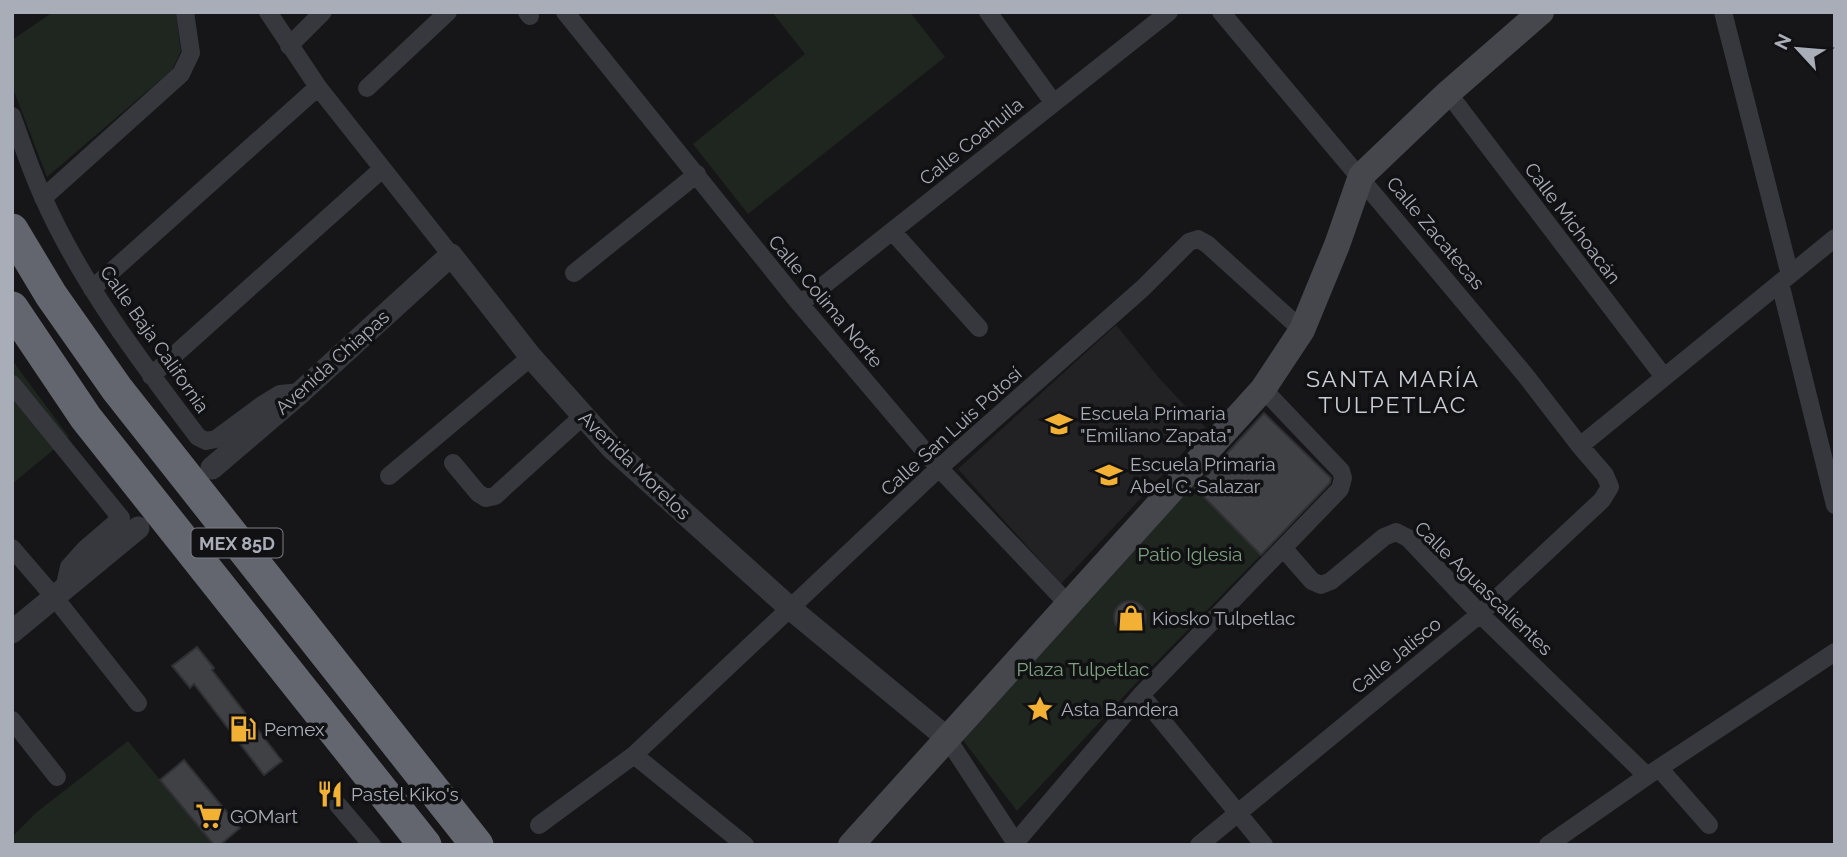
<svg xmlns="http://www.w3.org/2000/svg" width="1847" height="857" font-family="Raleway,sans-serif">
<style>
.built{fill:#222225}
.green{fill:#1e261f}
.building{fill:#404145;stroke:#303034;stroke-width:2}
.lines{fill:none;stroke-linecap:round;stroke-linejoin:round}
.minor{stroke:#37383d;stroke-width:18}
.tertiary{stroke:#37383d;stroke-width:23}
.secondary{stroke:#45474d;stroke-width:26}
.motorway{stroke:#63666e;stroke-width:33}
.labels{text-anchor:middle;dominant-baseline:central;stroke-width:7;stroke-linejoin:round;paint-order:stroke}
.shield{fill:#111113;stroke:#7b7e86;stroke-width:2}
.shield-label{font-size:18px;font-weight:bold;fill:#a8adb8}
.street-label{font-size:19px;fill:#a8adb8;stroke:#111113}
.poi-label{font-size:19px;fill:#a8adb8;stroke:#111113;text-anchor:start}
.park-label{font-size:19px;fill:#7fa381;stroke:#111113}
.quarter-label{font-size:23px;letter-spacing:2px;fill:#c9ccd4;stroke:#111113}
</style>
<rect width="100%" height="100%" fill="#161618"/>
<!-- built -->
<path class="built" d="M1116,325L1159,378L1206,428L1061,584L958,469Z"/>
<!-- green -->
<path class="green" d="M53,12H176L181,51L172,70L47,177L12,86V40Z
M772,12H910L945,57L748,214L693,144L805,54Z
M12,360L69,437L12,484Z
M1189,481L1261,555L1138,681L1017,811L959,735Z
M128,741L214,845H12V837L37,812Z"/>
<!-- building -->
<path class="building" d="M1264,413L1331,478L1330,483L1261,555L1195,488Z
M1114 617a16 16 0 1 1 32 0a16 16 0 1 1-32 0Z
M197,647L214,668L212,670L282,761L264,775L194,684L190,688L172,666Z
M184,760L240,828L220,845H214L160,780Z"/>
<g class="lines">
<!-- minor -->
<path class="minor" d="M268,12L318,87L451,255
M527,12L530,16
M565,12L800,304L939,468L1068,604
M988,12L1053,102
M1723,12L1790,275
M289,46L323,12
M367,88L448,12
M1448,93L1664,377
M12,116C22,143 31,171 43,197C81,283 141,362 198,437L206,441L216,439L262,405L280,394L301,392
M43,198L181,74L191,53L185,12
M892,231L979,328
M574,273L697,174
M1780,283L1835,505
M92,289L318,87
M800,304L1169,12
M151,376L381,170
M12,384L121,518L85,549L69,567L64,589
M1580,446L1835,238
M453,463L478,493L486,498L495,496L583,416
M389,476L531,357
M12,548L55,598L138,703
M1284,549L1312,581L1321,585L1331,581L1384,537L1396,532L1408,538L1480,614L1647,776
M1141,695L1264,845
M12,720L57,777
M947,738L1017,845
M634,755L745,845
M1659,768L1709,825
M338,805L372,845
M539,825L634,755L939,468L1143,288L1189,242L1198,239L1207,244L1302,330
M1016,842L1141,695L1340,489L1343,478L1341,471L1263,389
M1199,845L1480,614L1602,500L1610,487L1605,475L1580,446L1526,376L1221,12
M1548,845L1647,776L1835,652"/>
<!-- tertiary -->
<path class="tertiary" d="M212,468L301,392L451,255L531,357L613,449L791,609L947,738
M12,632L138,528"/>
<!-- secondary -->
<path class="secondary" d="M851,845L1263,389L1302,330L1337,245L1361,176L1448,93L1541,12"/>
<!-- motorway -->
<path class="motorway" d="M12,230L51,295L117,389L477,845
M12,308L86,418L425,845"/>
</g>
<!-- icons -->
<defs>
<g id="school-bare" transform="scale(2.1)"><path d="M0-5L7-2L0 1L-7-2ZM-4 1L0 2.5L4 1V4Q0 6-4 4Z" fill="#f2b134" stroke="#111113" stroke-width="2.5" paint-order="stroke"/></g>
<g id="shop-bare" transform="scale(2.1)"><path d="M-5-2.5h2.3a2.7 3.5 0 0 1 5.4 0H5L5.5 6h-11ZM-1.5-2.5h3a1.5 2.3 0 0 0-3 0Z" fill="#f2b134" stroke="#111113" stroke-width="2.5" paint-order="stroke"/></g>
<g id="sight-bare" transform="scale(2.1)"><path d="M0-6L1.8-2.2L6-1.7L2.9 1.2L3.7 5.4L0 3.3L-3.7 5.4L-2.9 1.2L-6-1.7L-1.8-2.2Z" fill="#f2b134" stroke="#111113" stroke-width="2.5" paint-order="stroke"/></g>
<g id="fuel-bare" transform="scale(2.1)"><path d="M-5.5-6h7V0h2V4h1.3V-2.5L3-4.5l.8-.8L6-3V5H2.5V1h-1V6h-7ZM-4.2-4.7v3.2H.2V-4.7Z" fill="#f2b134" stroke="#111113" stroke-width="2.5" paint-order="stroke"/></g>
<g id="restaurant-bare" transform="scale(2.1)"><path d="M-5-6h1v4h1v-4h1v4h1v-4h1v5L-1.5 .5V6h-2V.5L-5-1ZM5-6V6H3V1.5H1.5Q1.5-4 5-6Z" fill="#f2b134" stroke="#111113" stroke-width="2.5" paint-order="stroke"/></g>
<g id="supermarket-bare" transform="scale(2.1)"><path d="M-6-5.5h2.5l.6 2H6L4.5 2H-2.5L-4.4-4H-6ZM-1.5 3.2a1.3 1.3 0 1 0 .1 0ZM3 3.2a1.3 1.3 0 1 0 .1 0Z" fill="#f2b134" stroke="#111113" stroke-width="2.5" paint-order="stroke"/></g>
</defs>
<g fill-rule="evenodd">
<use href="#school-bare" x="1059" y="424"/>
<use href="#school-bare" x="1109" y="475"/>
<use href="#shop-bare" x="1131" y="618"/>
<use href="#sight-bare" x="1040" y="709"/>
<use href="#fuel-bare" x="243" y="729"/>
<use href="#restaurant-bare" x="330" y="794"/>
<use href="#supermarket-bare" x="209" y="816"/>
</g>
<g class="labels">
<!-- shield labels -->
<rect class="shield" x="191.5" y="528.5" width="91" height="29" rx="5"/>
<g class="shield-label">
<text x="237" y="543">MEX 85D</text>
</g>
<!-- street labels -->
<g class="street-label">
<text transform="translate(971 141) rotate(-39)">Calle Coahuila</text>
<text transform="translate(1573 223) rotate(53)">Calle Michoacán</text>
<text transform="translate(1436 233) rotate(50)">Calle Zacatecas</text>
<text transform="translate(826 301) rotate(50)">Calle Colima Norte</text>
<text transform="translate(155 339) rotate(55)">Calle Baja California</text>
<text transform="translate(332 362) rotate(-42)">Avenida Chiapas</text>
<text transform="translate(951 431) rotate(-42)">Calle San Luis Potosí</text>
<text transform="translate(635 465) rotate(44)">Avenida Morelos</text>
<text transform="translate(1484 588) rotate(44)">Calle Aguascalientes</text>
<text transform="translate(1396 655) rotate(-39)">Calle Jalisco</text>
</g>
<!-- poi labels -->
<g class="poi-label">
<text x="1080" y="413">Escuela Primaria<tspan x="1080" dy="22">"Emiliano Zapata"</tspan></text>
<text x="1130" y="464">Escuela Primaria<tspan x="1130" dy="22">Abel C. Salazar</tspan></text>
<text x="1152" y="618">Kiosko Tulpetlac</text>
<text x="1061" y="709">Asta Bandera</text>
<text x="264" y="729">Pemex</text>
<text x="351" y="794">Pastel Kiko's</text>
<text x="230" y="816">GOMart</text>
</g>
<!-- park labels -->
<g class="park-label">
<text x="1190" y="554">Patio Iglesia</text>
<text x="1083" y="669">Plaza Tulpetlac</text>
</g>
<!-- quarter labels -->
<g class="quarter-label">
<text x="1393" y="378">SANTA MARÍA<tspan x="1393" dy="26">TULPETLAC</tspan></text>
</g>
</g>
<!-- border -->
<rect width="1847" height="857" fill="none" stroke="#a8adb8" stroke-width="28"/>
<!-- north arrow -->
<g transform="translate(1798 49) rotate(296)" stroke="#111113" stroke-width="5" paint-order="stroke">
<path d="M0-5L12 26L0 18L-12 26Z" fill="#a8adb8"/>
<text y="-10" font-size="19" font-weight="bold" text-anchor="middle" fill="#a8adb8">N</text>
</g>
</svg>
